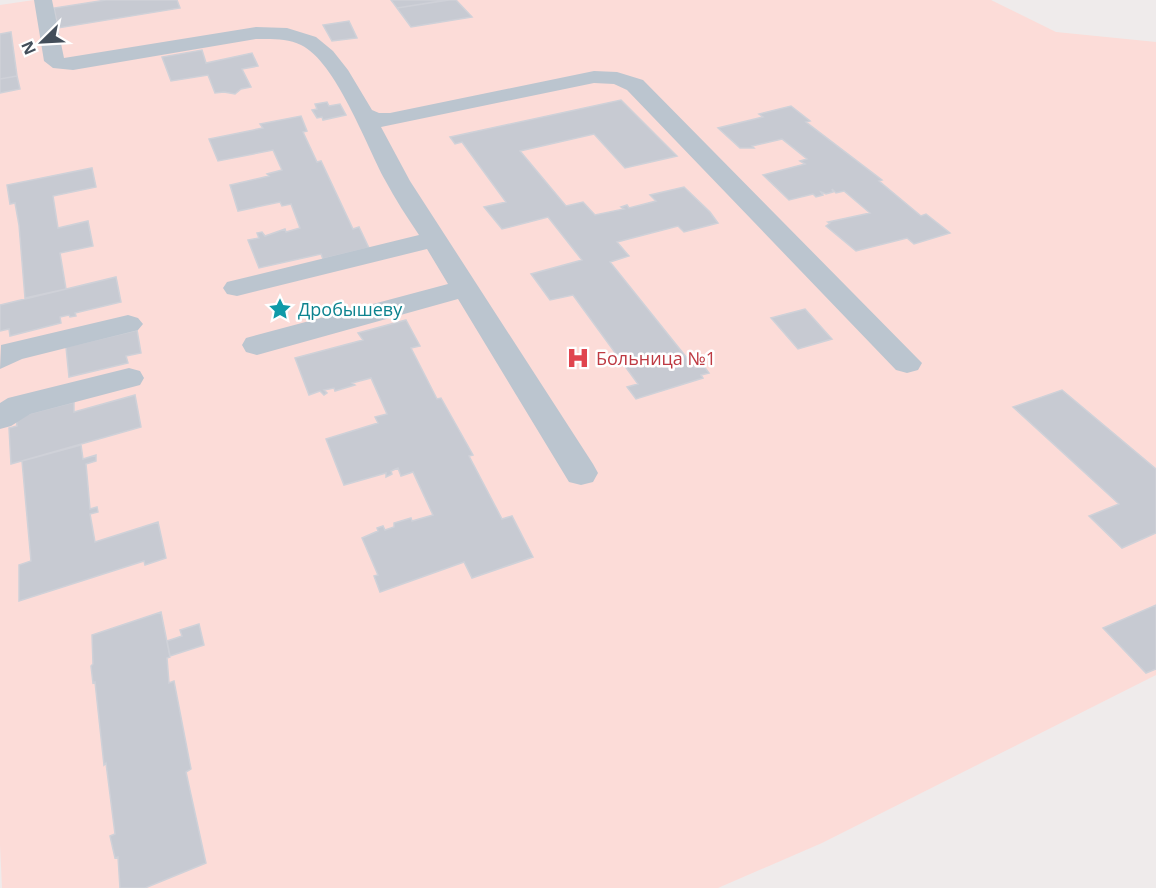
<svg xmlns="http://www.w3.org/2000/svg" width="1156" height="888" font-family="'Open Sans',sans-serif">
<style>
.medical{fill:#fcdcd8}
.building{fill:#c7cad2;stroke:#cfd1d8;stroke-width:1.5}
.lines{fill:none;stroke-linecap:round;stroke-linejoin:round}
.minor{fill:#bbc5cf;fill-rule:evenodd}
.labels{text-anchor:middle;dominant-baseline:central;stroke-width:5;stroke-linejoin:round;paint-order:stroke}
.culture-label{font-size:18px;fill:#0d838f;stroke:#fff;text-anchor:start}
.health-label{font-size:18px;fill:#be3a42;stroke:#fff;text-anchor:start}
</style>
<rect width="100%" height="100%" fill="#efebeb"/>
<!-- medical -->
<path class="medical" d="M34,0H991L1056,32L1156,42V675L822,843L718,888H2L0,845V5Z"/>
<!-- building -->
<path class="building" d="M106,0H177L180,8L58,28L54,8Z
M391,0H447L397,8Z
M449,0H456L472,17L411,27L397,8Z
M349,21L357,38L332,41L323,25Z
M11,32L17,76L0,79V34Z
M202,50L206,63L252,53L258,66L242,69L251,87L241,89L235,94L224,92L215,93L208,75L171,81L162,57Z
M17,76L20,89L0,93V79Z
M621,100L677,156L625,168L594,134L520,151L566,206L583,202L595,215L624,209L621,207L627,205L629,208L656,201L650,195L684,187L710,212L718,223L684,232L678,226L617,242L629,256L610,262L695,368L703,365L709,373L701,375L703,378L636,399L627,387L638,384L573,295L550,300L531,274L582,260L548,217L502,229L484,207L506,202L462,142L455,144L450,137Z
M327,102L329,106L340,104L346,115L323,120L322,117L317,118L312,110L317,109L315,104Z
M791,106L810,121L806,122L882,180L879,181L921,216L926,214L950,233L914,244L907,238L856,251L826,226L830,223L828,222L870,213L844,191L836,193L832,189L833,192L826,194L821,192L823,195L816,197L813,194L789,200L763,175L805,164L800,161L807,159L782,139L752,146L754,148H740L718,128L763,117L759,114Z
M301,116L307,131L303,132L317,162L321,161L353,229L359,227L369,248L323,259L321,254L259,268L248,240L259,238L257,233L262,232L265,236L285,229L286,232L300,228L291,204L282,206L280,202L238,211L230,185L269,176L267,174L282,170L273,150L218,161L209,139L263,128L260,124Z
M92,168L96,187L53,196L58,228L88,221L93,246L60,253L66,289L25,298L19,225L15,203L10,204L7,185Z
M116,277L121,302L75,313L76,316L70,317L69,315L60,317L61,323L10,336L9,329L0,331V305Z
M805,309L832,339L798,349L771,318Z
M406,320L420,346L411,348L437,399L441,398L473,455L469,456L502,519L512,516L533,557L472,578L464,562L380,592L374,576L378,575L362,538L378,531L377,528L383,526L385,530L394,527V523L411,518L412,521L433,515L413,472L401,476L398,468L391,471L392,474L386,477V473L344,485L326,439L378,423L375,417L387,414L371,378L352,383L355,385L335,391L334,388L324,390L327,393L324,395L320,391L309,395L295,358L363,340L358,333Z
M137,330L141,353L126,356L128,363L69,377L66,347Z
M1062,390L1156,469V533L1122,548L1089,516L1119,504L1013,407Z
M135,395L141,427L11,464L9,428L17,426L16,417L74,402V412Z
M81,445L83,459L96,455V461L86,464L90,509L97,507L98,512L90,514L95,542L158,522L166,558L145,565L144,561L19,601V565L31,561L22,461Z
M1156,605V669L1146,673L1103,628Z
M161,612L170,657L167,658L169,683L174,681L191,769L186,772L206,863L145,888H120L118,857L115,858L110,836L115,834L106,763L104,765L95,682L93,683L91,666L93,664L92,635Z
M199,624L204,645L170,656L167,641L182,636L180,630Z"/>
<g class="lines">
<!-- minor -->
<path class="minor" d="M34,0H52L64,58L256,27L287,28L316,37L333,51L348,70L372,110L379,113H390L594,71L617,72L643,80L922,363L918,370L907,373L896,370L627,90L614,84L594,83L381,127L410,181L593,464L598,473L593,482L581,485L569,482L458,299L257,355L246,352L242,345L246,338L448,284L427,249L237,296L227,294L223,288L227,282L419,235C407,217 395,199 385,180C366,145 336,62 301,45C287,38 271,39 256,39L73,70L53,68L44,61Z
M128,315L138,318L143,324L138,330L22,359L0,369L1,345Z
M129,368L140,371L144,378L140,385L30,414L11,426L0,429V403L8,398Z"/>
</g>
<!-- icons -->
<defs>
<g id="sight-bare" transform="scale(1.8)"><path d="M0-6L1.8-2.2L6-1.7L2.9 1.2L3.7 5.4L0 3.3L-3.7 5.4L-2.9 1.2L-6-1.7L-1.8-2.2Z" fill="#0f9aa8" stroke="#fff" stroke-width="2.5" paint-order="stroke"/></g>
<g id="hospital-bare" transform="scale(1.8)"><path d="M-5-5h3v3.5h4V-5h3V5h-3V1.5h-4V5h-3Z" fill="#e0444e" stroke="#fff" stroke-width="2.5" paint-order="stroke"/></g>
</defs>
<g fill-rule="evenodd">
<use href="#sight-bare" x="280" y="309"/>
<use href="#hospital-bare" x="578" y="358"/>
</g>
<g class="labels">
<!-- culture labels -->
<g class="culture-label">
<text x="298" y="309">Дробышеву</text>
</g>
<!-- health labels -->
<g class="health-label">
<text x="596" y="358">Больница №1</text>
</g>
</g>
<!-- north arrow -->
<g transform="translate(42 42) rotate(246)" stroke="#ffffff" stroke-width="4.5" paint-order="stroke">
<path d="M0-4.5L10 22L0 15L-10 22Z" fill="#434e5a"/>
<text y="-9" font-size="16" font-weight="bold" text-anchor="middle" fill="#434e5a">N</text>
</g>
</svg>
